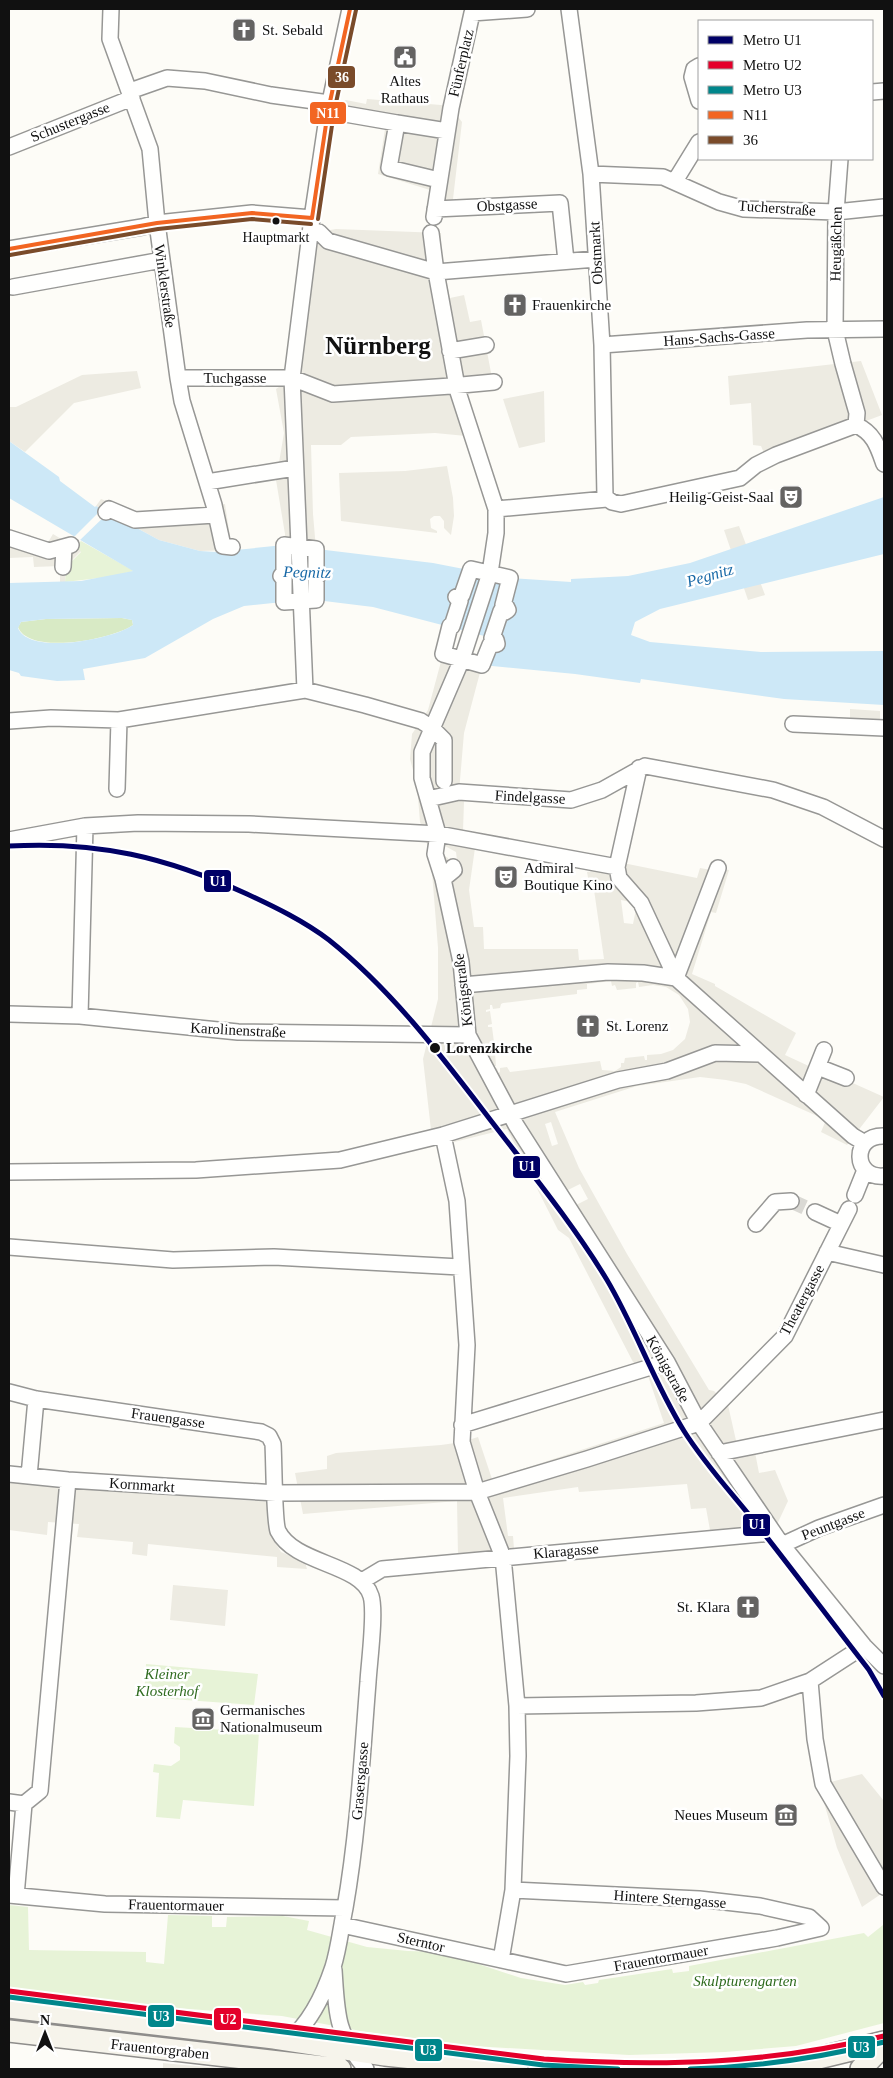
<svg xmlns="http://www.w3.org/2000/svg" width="893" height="2078" font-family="'Times New Roman',serif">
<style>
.green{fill:#e7f3d7}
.forest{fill:#d8eac5}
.plaza{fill:#edebe2;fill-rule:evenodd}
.water{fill:#cde8f7;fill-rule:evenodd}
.pier{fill:#fdfcf7}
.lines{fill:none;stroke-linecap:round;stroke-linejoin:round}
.street-tunnel{stroke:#dad9d4;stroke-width:15;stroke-dasharray:15 8;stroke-linecap:butt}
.street-casing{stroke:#979795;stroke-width:18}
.secondary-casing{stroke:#8e8d8b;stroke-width:24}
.street{stroke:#fffffe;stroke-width:15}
.secondary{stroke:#f6f4eb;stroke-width:21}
.bus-1-casing{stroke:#fff;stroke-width:8}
.bus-2-casing{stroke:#fff;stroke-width:8}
.bus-1{stroke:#f26522;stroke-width:4}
.bus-2{stroke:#7a4b2a;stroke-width:4}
.metro-1-casing{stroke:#fff;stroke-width:9}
.metro-2-casing{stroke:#fff;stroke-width:9}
.metro-3-casing{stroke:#fff;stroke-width:9}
.metro-1{stroke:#006;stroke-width:5}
.metro-2{stroke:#e4002b;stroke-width:5}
.metro-3{stroke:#00868b;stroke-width:5}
.bus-dot{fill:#111;stroke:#fff;stroke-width:2}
.labels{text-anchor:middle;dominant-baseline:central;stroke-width:5;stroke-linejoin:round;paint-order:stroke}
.bus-label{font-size:14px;fill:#111;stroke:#fff}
.poi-label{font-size:15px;fill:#111;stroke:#fff;text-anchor:start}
.street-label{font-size:15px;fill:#111;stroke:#fff}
.stop-label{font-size:15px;font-weight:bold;fill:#111;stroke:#fff;text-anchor:start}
.park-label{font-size:15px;font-style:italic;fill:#2f6b1f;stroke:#fff}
.water-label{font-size:16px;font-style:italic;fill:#1768a6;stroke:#fff}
.town-label{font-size:25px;font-weight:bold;fill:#111;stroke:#fff}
.line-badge{stroke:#fff;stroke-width:2}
.badge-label{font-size:14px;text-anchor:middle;font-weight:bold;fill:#fff}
</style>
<rect width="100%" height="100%" fill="#fdfcf7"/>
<!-- green -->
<path class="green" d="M81,541L134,571L108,577L65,582L66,567L81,552L74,547Z
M146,1664L258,1674L254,1705L144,1697Z
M175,1727L259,1732L254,1806L183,1800L180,1819L156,1817L159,1773L153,1772L154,1764L171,1766L180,1760V1747L174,1743Z
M9,1905L28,1907L29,1950L146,1952V1962L164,1964L168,1915L212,1916V1927H226L227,1917L283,1916L309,1921L307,1930L367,1947L408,1951L442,1952L521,1978L565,1985L583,1982L585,1985L598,1983L599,1980L672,1969L673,1973L689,1971V1966L864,1933L868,1937L883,1925L884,1921V2023L796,2046L725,2052L629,2055L473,2046L366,2032L282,2016L162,2007L9,1990Z"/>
<!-- forest -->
<path class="forest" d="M122,618L132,620L133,625C114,639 29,656 18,627L21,622L46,619Z"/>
<!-- plaza -->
<path class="plaza" d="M367,99L441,105L451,108L462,122L453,199V217H434L429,215L430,190L378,174L385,129L353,122L328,111L346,100L366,104Z
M336,229L441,233L440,253L450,298L464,295L470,322L481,320L492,378L459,392L466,436L435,433L351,437L341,445H311L313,514L316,549L284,545L285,534L276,480L284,433L276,389L292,378L313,275L319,232Z
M861,361L882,415L776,455L764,453L761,446L753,445L751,403L730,405L728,376Z
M137,371L141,388L74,403L25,452L9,441V407H16L82,375Z
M544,391L545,442L519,448L503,399Z
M447,466L453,498L454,516L451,535L444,528V521L440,516H434L430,519L431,528L437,531V533L341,521L339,473L405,471Z
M101,499L139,514L225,504L232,550L200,551L159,540L96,506Z
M739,526L765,595L748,600L724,530Z
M9,528L26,537L28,534L47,544L53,534L81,551L66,566L65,582H60V566L34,567L33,557L9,558Z
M443,654L482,665L464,733L459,792L464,802L463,831L466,839L475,848L469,890L474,927H483L484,949H578L579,960L604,959L593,883H589L587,872L617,867L623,863L697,878L700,868L711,870L718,868L729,870L716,913L711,912L692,974L715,984V986L796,1033L785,1055L813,1068L821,1048L832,1054L826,1067L846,1080L884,1097L847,1145L821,1132L826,1120L746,1084L726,1080L700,1077L637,1086L555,1112L579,1168L627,1254L709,1390L714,1391L728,1405L737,1445L754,1447L759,1473L775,1470L788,1501L773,1533L763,1528L710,1530L706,1508L691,1509L687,1484L579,1492L578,1487L503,1498L508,1536H513L514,1549L458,1556L457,1501L303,1514L295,1473L327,1469V1456L336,1453L441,1445L462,1442L478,1437L492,1479L664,1423L646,1370L633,1362L569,1238L558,1230L507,1129L450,1143H435L431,1130L423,1059L438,999V948L432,872L425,834L420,822L417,785L410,759L412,734L428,710ZM445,846L456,852L458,869L450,870L448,858L440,853ZM621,900L640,904L636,909L633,924L624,923ZM611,981L612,986L615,985L617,990L636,988V983L638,982L639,987L653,985L666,987L679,995L688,1009L690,1022L685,1039L673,1050L661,1054L647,1055V1060H645L644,1056L625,1058L624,1063H621V1067L615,1071L602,1070L600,1061L510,1072L507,1067L500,1068V1072L498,1073L497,1068L493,1069V1066H496L495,1053H491V1051L495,1050L492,1027H488V1025L492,1024L490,1011L486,1012V1010L490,1009V1005H492L493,1009L500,1008L501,1004L503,1003L577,994V990L587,989V984ZM551,1122L558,1144L552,1146L545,1124ZM580,1184L588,1199L574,1206L566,1191Z
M850,709L880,711V721L850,719Z
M9,1482L67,1488L271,1502L269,1526L275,1542L281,1552L305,1562L307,1569L277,1567V1557L148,1544L147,1556L132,1554L133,1542L77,1537L79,1524L48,1522L47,1535L9,1530Z
M173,1585L228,1590L225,1626L170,1620Z
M862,1774L884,1801V1892L862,1907L837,1848L819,1785Z
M163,2063L173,2064L230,2069H163Z"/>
<!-- water -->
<path class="water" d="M9,441L59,477L60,481L95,507L96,506L159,540L200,551L216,552L284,545L433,563L510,578L571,582V579L628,576L690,563L884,497V554L660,609L635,622L631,635L650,642L761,652L884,651V705L784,699L641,679L640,683L575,674L482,665L492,638L373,607L316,600L273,603L244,606L213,619L145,658L83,669L85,680L57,681L21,676L19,673L9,670V583L81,581L133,571L9,498ZM122,618L132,620L133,625C114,639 29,656 18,628L21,622L46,619Z"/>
<!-- pier -->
<path class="pier" d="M102,509L108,513L78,542L73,538Z"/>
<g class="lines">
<!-- street-tunnel -->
<path class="street-tunnel" d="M791,1201L815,1212"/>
<!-- street casing -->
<g class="street-casing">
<path id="street" d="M111,9L110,39L150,149L157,223L178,378L182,401L214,505L223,546L232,547
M569,9L591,174L602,345L605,497L612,502L621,504L740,478L756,465L776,455L856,425C874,433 878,447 884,464
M699,66L694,69L692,77L699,101
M130,91L167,78L205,81L271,95L329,103
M872,92L884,91
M328,111L397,123L389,168L439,180
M397,123L447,131
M9,147L132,98
M840,159L836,212L835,330L843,364L857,413L856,425
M591,174L663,177L719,202L744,209L836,212L884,207
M675,181L699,142
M435,209L560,203L566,261
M434,217L451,108L472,13L527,9
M310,232H319L328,241L436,272L596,259
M431,233L436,272L458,392L496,509V533L490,573L462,659L422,752V778L438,834L435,854L443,879L461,962L468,1035L516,1125L667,1362L699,1423L782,1545L864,1646L884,1666
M9,249L142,227L157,223L252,213L312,218
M13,287L162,260
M602,345L807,330L884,329
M450,351L486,345
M178,378H292L333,394L451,386L494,382
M207,482L295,468
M496,509L607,499
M106,512L109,509L135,520L215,515
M9,538L49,551L71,545
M284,545L316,549V572L318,576L316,577V600L284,602V577L281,576L284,572Z
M63,567L64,547
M471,569L510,578L503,605L506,606L508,610L505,612L501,611L492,638L496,640L497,644L490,645L482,665L443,654L450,626H452L460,601L456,597L462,595Z
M305,690L292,378L312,218L328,111L350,9
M9,721L51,718L119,720L305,690L365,705L421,721L432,728L444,740V781
M793,724L884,728
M639,768L617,867L619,878L641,903L676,978L853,1136L865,1143
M117,789L119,720
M428,799L459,792L571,800L602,790L645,766L773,790L823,807L884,839
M9,840L85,826L138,823L249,824L438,834L617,867
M443,879L454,870L453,867
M676,978L718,868
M463,985L608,972L643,973L676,978
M9,1014L80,1016L238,1032L468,1035
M80,1016L85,826
M818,1067L846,1078
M806,1095L824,1050
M443,1135L457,1201L467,1345L462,1442L477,1492L503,1557L517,1706L518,1756L513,1890L501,1960
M884,1136C851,1135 853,1179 884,1176
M9,1172L196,1170L340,1160L443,1135L618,1080L667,1071L715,1053L760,1054
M855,1195L865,1170
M815,1212L841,1224
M756,1224L775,1202L791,1201
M9,1247L173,1260L274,1257L460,1267
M827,1252L884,1265
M9,1392L36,1399L261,1432L269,1436L273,1444C274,1459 274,1522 278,1531C295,1565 361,1563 371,1596C376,1612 369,1663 368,1682C362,1758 358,1833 345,1908C341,1927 339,1948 333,1967C324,1994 311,2022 289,2040
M462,1425L667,1362
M719,1453L884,1420
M9,1474L68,1480L276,1493L477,1492L587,1459L699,1423L785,1336L849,1209
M29,1476L36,1399
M782,1545L819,1528L884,1505
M362,1581L382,1569L773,1533
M810,1681L815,1739L823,1784L884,1887
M517,1706L696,1703L761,1698L810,1681L864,1646
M9,1802L24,1804
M513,1890L699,1899L760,1906L809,1917L821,1928
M9,1895L105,1904L344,1908
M16,1896L24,1804L40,1791L68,1480
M342,1925L566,1974L777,1938L821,1928
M334,1970C337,2016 336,2033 366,2069"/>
</g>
<!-- secondary casing -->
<g class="secondary-casing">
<path id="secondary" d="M9,2007L274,2038L385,2055L517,2069
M9,2031L340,2069
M745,2069L806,2061L884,2042
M861,2069L884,2045"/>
</g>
<!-- street -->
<use href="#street" class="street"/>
<!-- secondary -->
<use href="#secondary" class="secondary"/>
<!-- bus-1 casing -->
<g class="bus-1-casing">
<path id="bus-1" d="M312,218L328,111L350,9
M9,249L157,223L252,213L312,218"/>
</g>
<!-- bus-2 casing -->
<g class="bus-2-casing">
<path id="bus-2" d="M318,219L334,112L356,10
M10,255L158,229L252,219L311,224"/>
</g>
<!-- bus-1 -->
<use href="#bus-1" class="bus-1"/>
<!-- bus-2 -->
<use href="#bus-2" class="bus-2"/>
<!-- metro-1 casing -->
<g class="metro-1-casing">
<path id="metro-1" d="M9,846C98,841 166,857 247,894C275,907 304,921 329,940C393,991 443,1058 492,1122C532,1174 573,1224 607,1280C636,1329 654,1383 684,1431C704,1463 730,1491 754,1521C793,1570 830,1620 869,1670L884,1696"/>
</g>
<!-- metro-2 casing -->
<g class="metro-2-casing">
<path id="metro-2" d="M9,1991L544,2059C662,2067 768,2064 884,2036"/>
</g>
<!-- metro-3 casing -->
<g class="metro-3-casing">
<path id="metro-3" d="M9,1997L543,2065L618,2069
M690,2069C756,2067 820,2058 884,2042"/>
</g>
<!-- metro-1 -->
<use href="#metro-1" class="metro-1"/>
<!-- metro-2 -->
<use href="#metro-2" class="metro-2"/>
<!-- metro-3 -->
<use href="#metro-3" class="metro-3"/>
</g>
<!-- icons -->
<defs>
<g id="church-square" transform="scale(1.25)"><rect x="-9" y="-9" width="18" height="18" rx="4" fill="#646362" stroke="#fff"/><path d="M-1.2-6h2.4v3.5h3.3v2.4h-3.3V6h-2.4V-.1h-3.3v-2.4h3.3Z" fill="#fff"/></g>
<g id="civic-square" transform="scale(1.25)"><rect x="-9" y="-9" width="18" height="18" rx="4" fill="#646362" stroke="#fff"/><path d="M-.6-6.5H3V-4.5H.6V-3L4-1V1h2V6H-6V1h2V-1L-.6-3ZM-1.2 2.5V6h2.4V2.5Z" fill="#fff"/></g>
<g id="theatre-square" transform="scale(1.25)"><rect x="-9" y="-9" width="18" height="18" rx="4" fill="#646362" stroke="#fff"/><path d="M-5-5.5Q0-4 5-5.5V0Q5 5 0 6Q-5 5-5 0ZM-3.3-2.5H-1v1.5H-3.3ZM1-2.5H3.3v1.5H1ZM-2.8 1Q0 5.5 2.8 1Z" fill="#fff"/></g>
<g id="museum-square" transform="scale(1.25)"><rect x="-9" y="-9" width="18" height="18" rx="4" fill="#646362" stroke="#fff"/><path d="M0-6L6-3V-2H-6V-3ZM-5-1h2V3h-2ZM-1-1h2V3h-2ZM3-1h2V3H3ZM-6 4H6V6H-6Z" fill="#fff"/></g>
</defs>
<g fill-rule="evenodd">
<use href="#church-square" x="244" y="30"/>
<use href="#civic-square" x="405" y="57"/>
<use href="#church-square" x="515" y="305"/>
<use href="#theatre-square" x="791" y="497"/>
<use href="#theatre-square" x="506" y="877"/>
<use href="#church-square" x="588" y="1026"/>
<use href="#church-square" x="748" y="1607"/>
<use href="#museum-square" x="203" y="1719"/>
<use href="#museum-square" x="786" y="1815"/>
</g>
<!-- markers -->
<g class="bus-dot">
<circle cx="276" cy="221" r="4.5"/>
<circle cx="435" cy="1048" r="6"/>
</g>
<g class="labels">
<!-- bus labels -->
<g class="bus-label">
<text x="276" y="237">Hauptmarkt</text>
</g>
<!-- poi labels -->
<g class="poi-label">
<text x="262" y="30">St. Sebald</text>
<text x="405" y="81" text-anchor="middle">Altes<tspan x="405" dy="17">Rathaus</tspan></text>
<text x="532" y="305">Frauenkirche</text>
<text x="774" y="497" text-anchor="end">Heilig-Geist-Saal</text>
<text x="524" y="868">Admiral<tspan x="524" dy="17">Boutique Kino</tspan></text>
<text x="606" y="1026">St. Lorenz</text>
<text x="730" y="1607" text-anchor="end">St. Klara</text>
<text x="220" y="1710">Germanisches<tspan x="220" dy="17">Nationalmuseum</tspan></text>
<text x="768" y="1815" text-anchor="end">Neues Museum</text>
</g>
<!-- street labels -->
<g class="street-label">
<text transform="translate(461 63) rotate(-77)">Fünferplatz</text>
<text transform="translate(70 122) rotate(-22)">Schustergasse</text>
<text transform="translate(507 205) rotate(-3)">Obstgasse</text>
<text transform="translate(777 208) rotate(4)">Tucherstraße</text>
<text transform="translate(836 244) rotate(-89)">Heugäßchen</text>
<text transform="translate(596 253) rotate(-93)">Obstmarkt</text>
<text transform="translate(165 286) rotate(82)">Winklerstraße</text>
<text transform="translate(719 337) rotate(-4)">Hans-Sachs-Gasse</text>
<text x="235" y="378">Tuchgasse</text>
<text transform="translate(530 797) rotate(3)">Findelgasse</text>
<text transform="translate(463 990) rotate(-97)">Königstraße</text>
<text transform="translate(238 1030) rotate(3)">Karolinenstraße</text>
<text transform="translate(802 1300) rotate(-62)">Theatergasse</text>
<text transform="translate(668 1369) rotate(61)">Königstraße</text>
<text transform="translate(168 1418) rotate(8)">Frauengasse</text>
<text transform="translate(142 1485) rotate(4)">Kornmarkt</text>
<text transform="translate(833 1524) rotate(-21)">Peuntgasse</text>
<text transform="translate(566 1551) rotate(-5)">Klaragasse</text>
<text transform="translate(360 1781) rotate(-85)">Grasersgasse</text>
<text transform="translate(670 1899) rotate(4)">Hintere Sterngasse</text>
<text transform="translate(176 1905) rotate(1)">Frauentormauer</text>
<text transform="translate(421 1942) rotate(13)">Sterntor</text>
<text transform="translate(661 1958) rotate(-10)">Frauentormauer</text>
<text transform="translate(160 2049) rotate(6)">Frauentorgraben</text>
</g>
<!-- stop labels -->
<g class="stop-label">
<text x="446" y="1048">Lorenzkirche</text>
</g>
<!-- park labels -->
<g class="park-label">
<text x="167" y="1674">Kleiner<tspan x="167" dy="17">Klosterhof</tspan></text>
<text x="745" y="1981">Skulpturengarten</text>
</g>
<!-- water labels -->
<g class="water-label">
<text transform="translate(307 572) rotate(1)">Pegnitz</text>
<text transform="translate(710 575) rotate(-16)">Pegnitz</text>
</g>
<!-- town labels -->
<g class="town-label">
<text x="378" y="345">Nürnberg</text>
</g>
</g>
<g class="line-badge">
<rect x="327" y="65" width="29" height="24" rx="5" fill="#7a4b2a"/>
<rect x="309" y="101" width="38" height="24" rx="5" fill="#f26522"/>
<rect x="203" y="869" width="29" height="24" rx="5" fill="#006"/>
<rect x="512" y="1155" width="29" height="24" rx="5" fill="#006"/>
<rect x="742" y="1513" width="29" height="24" rx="5" fill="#006"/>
<rect x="147" y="2004" width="28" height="24" rx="5" fill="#00868b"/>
<rect x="213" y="2007" width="29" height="24" rx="5" fill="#e4002b"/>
<rect x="847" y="2035" width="29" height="24" rx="5" fill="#00868b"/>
<rect x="414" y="2038" width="29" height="24" rx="5" fill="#00868b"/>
</g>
<g class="badge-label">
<text x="342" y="82">36</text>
<text x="328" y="118">N11</text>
<text x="218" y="886">U1</text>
<text x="527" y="1171">U1</text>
<text x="757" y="1529">U1</text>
<text x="161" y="2021">U3</text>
<text x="228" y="2024">U2</text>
<text x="861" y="2052">U3</text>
<text x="428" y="2055">U3</text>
</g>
<!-- border -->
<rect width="893" height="2078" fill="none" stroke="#111111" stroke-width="20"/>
<!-- legend -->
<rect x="698" y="20" width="175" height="140" fill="#ffffff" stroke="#a0a0a0"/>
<rect x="708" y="36" width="25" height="8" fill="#000066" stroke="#a0a0a0"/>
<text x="743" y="45" font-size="15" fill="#111111">Metro U1</text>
<rect x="708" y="61" width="25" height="8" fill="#e4002b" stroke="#a0a0a0"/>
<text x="743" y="70" font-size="15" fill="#111111">Metro U2</text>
<rect x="708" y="86" width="25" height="8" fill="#00868b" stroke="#a0a0a0"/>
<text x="743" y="95" font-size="15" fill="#111111">Metro U3</text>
<rect x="708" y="111" width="25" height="8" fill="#f26522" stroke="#a0a0a0"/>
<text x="743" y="120" font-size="15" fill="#111111">N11</text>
<rect x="708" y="136" width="25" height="8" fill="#7a4b2a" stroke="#a0a0a0"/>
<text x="743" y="145" font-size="15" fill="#111111">36</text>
<!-- north arrow -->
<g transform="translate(45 2033)" stroke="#ffffff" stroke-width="4" paint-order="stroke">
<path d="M0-4L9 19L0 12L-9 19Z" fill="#111111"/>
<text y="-8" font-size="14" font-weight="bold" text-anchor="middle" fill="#111111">N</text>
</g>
</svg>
